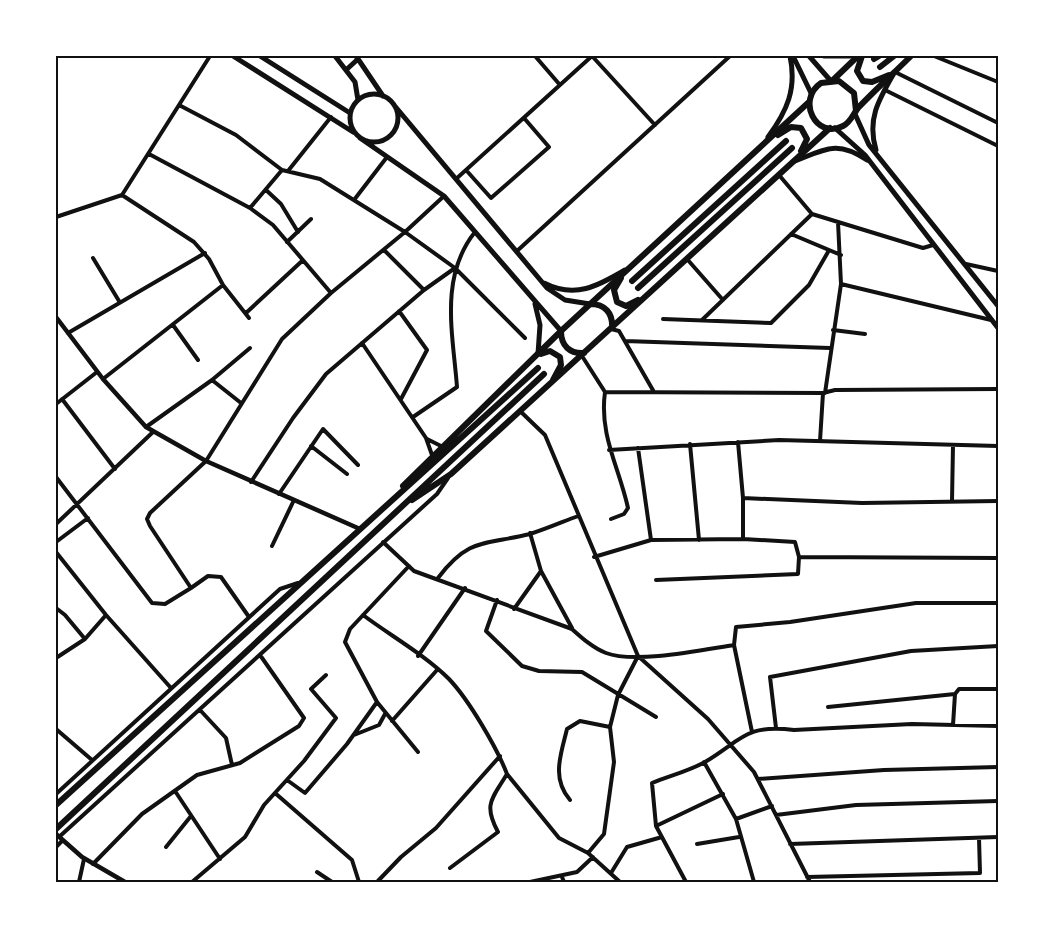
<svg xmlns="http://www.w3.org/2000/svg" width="1054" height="938" font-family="'Roboto Serif',serif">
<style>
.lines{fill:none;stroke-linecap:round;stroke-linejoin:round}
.minor{stroke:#111;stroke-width:4}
.tertiary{stroke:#111;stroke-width:4.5}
.primary{stroke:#111;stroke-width:5}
.trunk{stroke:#111;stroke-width:6}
.neatline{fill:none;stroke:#111;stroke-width:2}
</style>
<rect width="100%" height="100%" fill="#fff"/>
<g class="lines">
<!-- minor -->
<path class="minor" d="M535,56L560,85
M592,56L655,125
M934,56L998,82
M895,72L998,123
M885,90L998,146
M179,105L236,135L282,170L320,179L405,232L455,268L525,338
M149,154L250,208L273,225L331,293
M466,170L491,198L549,147L524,118
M288,171L331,117
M779,175L812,214L923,248L933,245
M456,179L592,56
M266,190L281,204L298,232
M354,200L387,157
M250,208L282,170
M56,217L122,195L210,56
M791,234L841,255
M287,242L311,219
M384,250L424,290
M517,251L730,56
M93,258L119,301
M687,259L723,300
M966,264L998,271
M841,284L991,320
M223,285L249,318
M399,311L427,350L401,399
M246,313L302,261
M663,319L771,323L809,285L828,252
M702,320L812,214
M173,325L198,360
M611,329L619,331L654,392
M833,330L865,334
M68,333L205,253
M625,341L830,348
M362,343L426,438L432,455
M582,356L605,392L823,393L835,390L998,389
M103,379L223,285L209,259L194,242L122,195
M212,380L241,403
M605,392C599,435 619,467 628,508L624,514L611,519
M825,393L841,284L838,222
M62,399L115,469
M56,404L97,372
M520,411L545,435L638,656L708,719L754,772L810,882
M413,417L457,387C453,334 439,277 475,232
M146,427L212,380L250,348
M427,439L441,446
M820,441L823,393
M738,442L743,498V539
M690,444L699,540
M311,446L347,474
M638,448L651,540
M609,450L779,440L998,446
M56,477L152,603L165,604L191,588L150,526L147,519L150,513L206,461L282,339L331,293L405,232L444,196
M251,482L293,418L326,374L424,290L455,268
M279,494L323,429L358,465
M743,498L862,503L998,501
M952,501L953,445
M56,524L153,432
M530,533L541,571L572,628
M56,542L88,518
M383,542L414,571L572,629C582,638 593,648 606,653C635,664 702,650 734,645
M272,546L294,500
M56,552L106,615L171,688
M594,557L651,540L743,539L795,542L799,557L798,574L656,580
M799,557L998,558
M409,566L350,629L345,642L377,702L418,752
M438,578C469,537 485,545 530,534C546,529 562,522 578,516
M191,588L208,576L221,577L249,617
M497,600L486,631L522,666L539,671L582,672L656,717
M56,608L65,615L85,639
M514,609L541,571
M363,615C391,636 425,655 449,679C469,700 497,748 507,774C492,799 483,804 498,832L450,868
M418,656L465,588
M56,658L85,639L106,615
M828,707L955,694
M200,710L226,738L232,765
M392,721L437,670
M953,725L955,694L959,689H998
M776,728L770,677L911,651L998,646
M56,729L92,760
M752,732L734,645L736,627L790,622L916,603H998
M354,735L379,725L385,714
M704,762L736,819L754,882
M507,774L559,838L588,853L620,882
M758,779L884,770L998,767
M287,780L305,793L347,744L377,702
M175,791L220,859
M275,793L352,860L359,882
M56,794L280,589L298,583
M570,800C551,778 561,754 567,729L580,721L610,727
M776,815L856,805L998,801
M736,819L772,806
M656,826L723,794
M59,837L437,494L448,478
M697,844L739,837
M790,844L998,837
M56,847L62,841
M166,847L191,816
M588,853L604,834L614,762L610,727L618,695L638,656
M93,864L142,814L197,775L240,763L299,726L304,718L260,655
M317,872L332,882
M611,873L627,847L662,837
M562,877L564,882
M807,877L980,873L979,838
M79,882L84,859
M192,882L245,837L264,805L304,761L336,718L311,689L326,675
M377,882L401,857L436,828L500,756
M530,882L577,872L593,857
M686,882L656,826L652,783C669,776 689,771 705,762C742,740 745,724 794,730L912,724L998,726"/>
<!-- tertiary -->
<path class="tertiary" d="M56,317L103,379L146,427L206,461L360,529
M56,834L82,857L125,882"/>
<!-- primary -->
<path class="primary" d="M233,56L353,132
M260,56L350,113
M335,56L355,82L358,100
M356,56L383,96
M793,56L811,93
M809,56L830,80
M824,56H850
M346,70L358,59
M350 118a24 24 0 1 1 48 0a24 24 0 1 1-48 0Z
M394,105L547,288L565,300L590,304
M855,114L869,145L998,306
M835,128L865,155L998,328
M768,137C787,111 797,89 790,56
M360,138L444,196L561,331
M876,150C867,120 878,101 893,75
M795,161C826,149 837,140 867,160
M544,283C575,299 598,286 625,270
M535,304L540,325L538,354"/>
<!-- trunk -->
<path class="trunk" d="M862,56L857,71L863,81L872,82L889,75
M874,59L879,56
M880,67L894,56
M833,80L858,56
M856,111L854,93L839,81L821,83C796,100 816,140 843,126C851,122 853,114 858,108C875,90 894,73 911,56
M778,135L791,127L801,128L807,139L801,151
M621,278L614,290L617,302L626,306L638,300
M632,281L786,141
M638,288L792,148
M590,304C605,304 613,313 612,328
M561,331C561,346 570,354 584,353
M541,354L550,351L560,357L561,365L553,380
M403,486L561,331L809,102
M412,500L451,474L830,128
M56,805L538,368
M56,829L544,374"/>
</g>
<!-- border -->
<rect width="1054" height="938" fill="none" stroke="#ffffff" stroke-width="114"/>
<rect x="57" y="57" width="940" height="824" class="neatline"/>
</svg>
